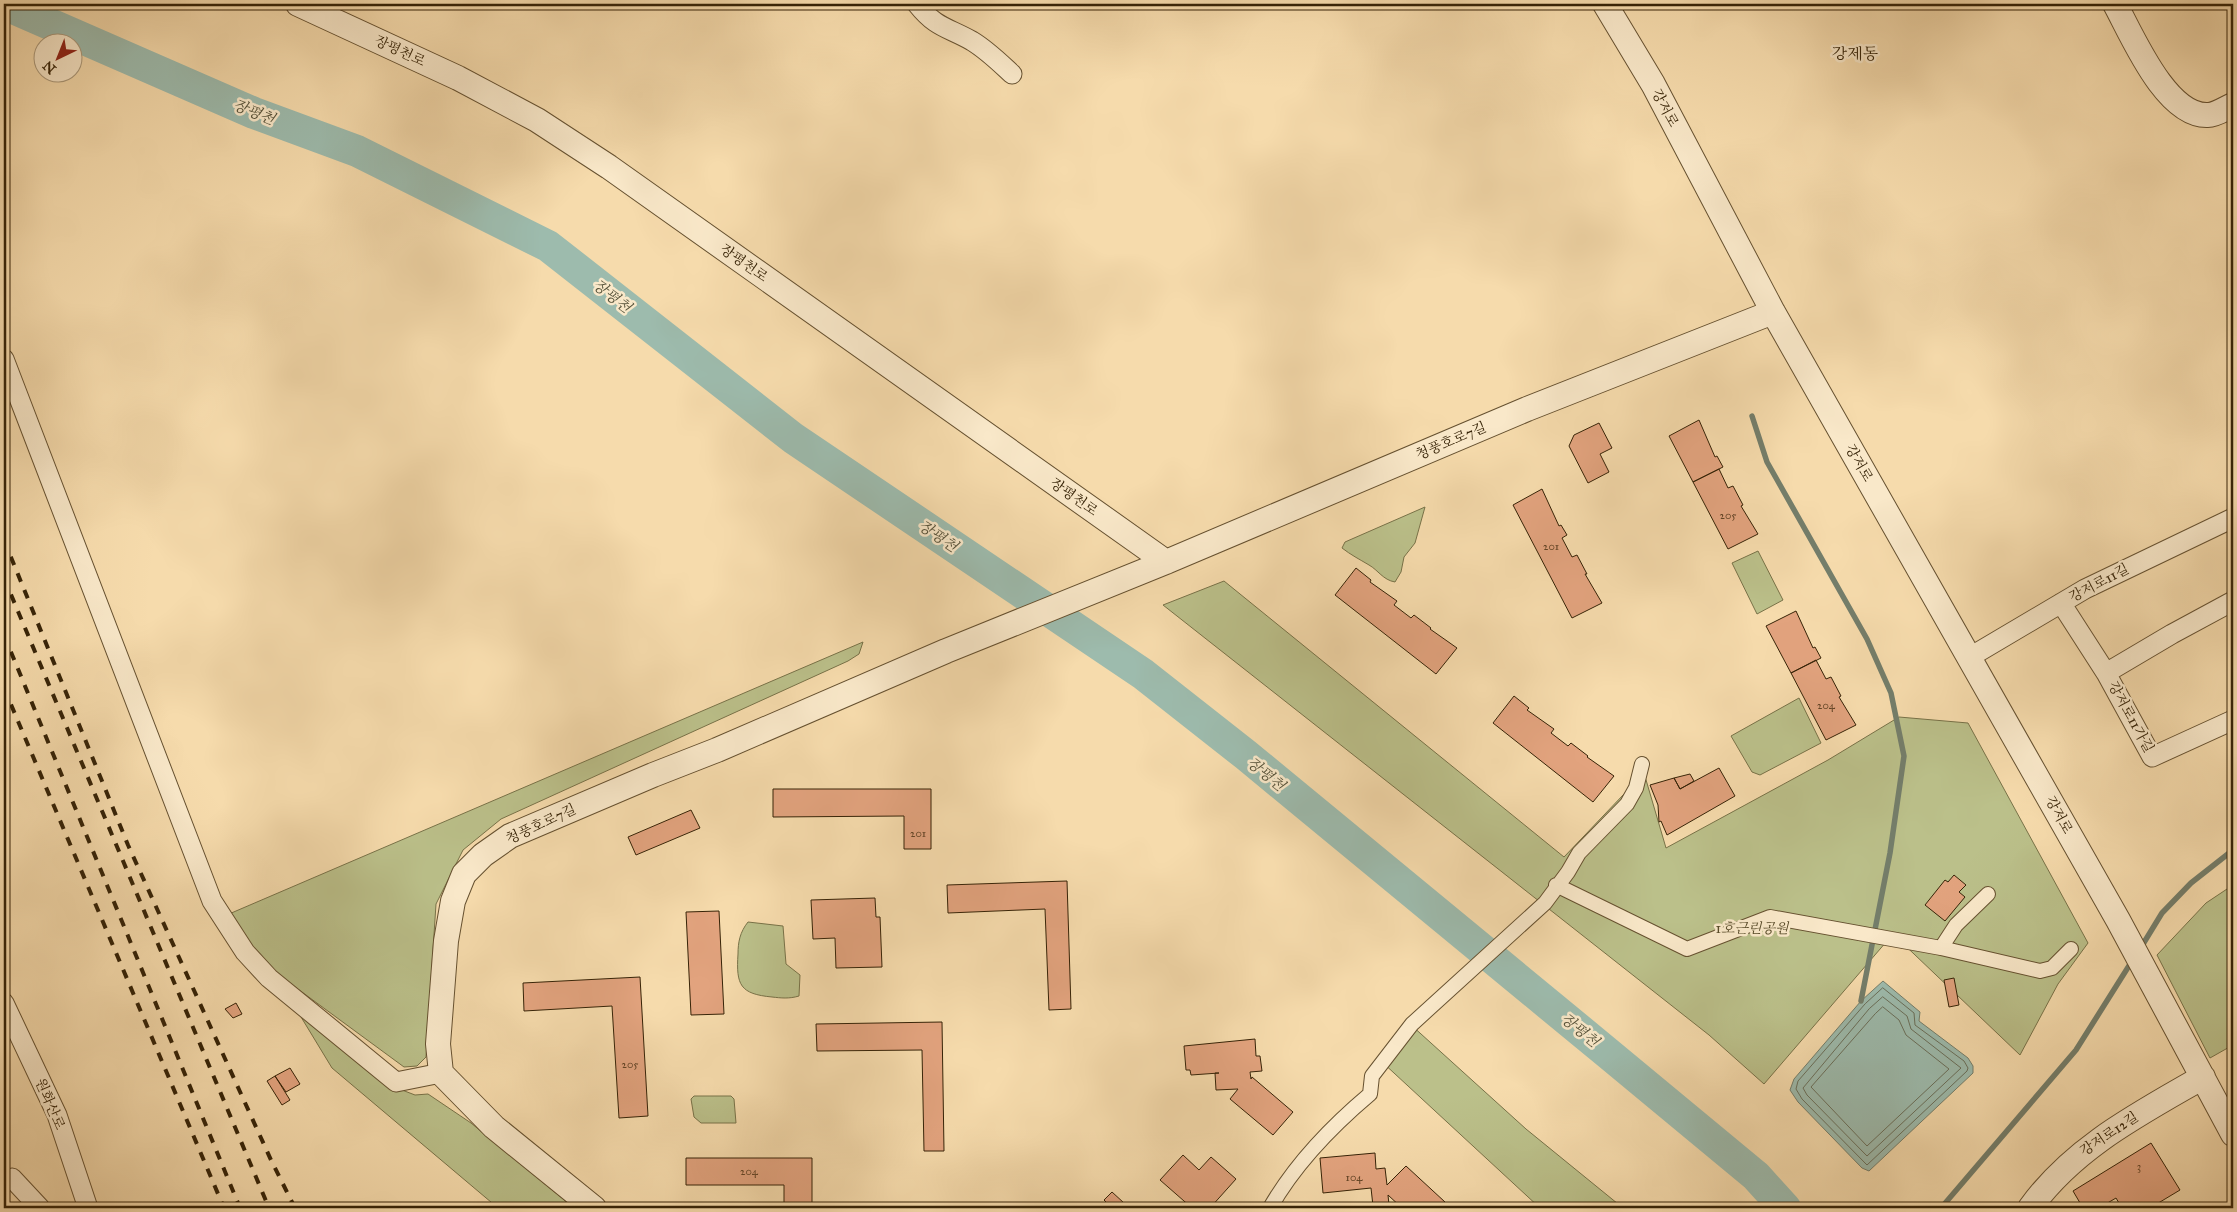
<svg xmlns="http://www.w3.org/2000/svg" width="2237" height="1212" font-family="'IM FELL Great Primer','Noto Serif KR',serif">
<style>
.green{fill:#bbc08a;stroke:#787248}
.water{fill:#9dbbad;stroke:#747e6b}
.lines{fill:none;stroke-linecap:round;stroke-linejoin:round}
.shore{stroke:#6a6f5a;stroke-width:1}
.stream{stroke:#747e6b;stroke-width:5.5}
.river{stroke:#9dbbad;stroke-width:32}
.building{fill:#e2a37e;stroke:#362307}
.pedestrian-casing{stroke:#665130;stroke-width:16}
.minor-casing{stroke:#665130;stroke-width:21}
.tertiary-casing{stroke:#665130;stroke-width:26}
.pedestrian{stroke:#f9e8c9;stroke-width:14}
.minor{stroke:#f9e8c9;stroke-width:19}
.tertiary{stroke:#f9e8c9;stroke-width:24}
.rail{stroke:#362307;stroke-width:4;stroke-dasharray:9 9;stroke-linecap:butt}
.labels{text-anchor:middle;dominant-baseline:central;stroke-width:5;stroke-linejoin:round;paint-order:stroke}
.number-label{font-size:11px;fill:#614325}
.street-label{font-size:14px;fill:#362307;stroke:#f9e8c9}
.park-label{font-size:14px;font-style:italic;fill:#574a28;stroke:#f9e8c9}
.water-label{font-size:15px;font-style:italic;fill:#555139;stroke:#f9e8c9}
.quarter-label{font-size:16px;fill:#362307;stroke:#f9e8c9}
</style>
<rect width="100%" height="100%" fill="#f6dbac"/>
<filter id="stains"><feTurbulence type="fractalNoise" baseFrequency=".004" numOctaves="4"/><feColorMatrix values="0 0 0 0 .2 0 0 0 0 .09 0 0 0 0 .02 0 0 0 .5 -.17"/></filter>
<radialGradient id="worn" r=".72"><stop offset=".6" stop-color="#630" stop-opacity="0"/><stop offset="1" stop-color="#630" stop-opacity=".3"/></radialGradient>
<!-- green -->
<path class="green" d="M1425,507L1415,543L1404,557L1401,572L1395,582C1383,580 1378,570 1369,565C1359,559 1351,555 1342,548L1345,542Z
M1758,551L1783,600L1757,614L1732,563Z
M1224,581L1564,857L1644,773L1666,848L1828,760L1899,717L1968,723L2088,943L2058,984L2020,1055L1893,934L1764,1084L1709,1035L1163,605Z
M863,642L859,654L848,661L501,819L463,850L436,904L426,1057L417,1066L404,1067L257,959L229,914Z
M1799,698L1821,743L1760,775L1752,772L1731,736Z
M2233,885V1045L2210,1058L2157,955L2206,903Z
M748,922L783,926L786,964L800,975L799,996C789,999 781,998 772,997C740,994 736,985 738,954C738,942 740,932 748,922Z
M298,1012L402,1090L415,1095L428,1094L471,1123L574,1208H498L332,1068Z
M1410,1024L1526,1129L1623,1208H1540L1381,1061Z
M694,1096H731L734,1099L736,1123H701L694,1117L691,1099Z"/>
<!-- water -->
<path class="water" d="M1883,981L1920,1012L1919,1021L1968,1058L1973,1066V1073L1869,1171L1862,1168L1798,1102L1790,1090L1794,1079L1861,1001Z"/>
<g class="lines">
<!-- shore -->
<path class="shore" d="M1883,988L1914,1013L1915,1025L1964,1061L1968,1068L1967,1071L1867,1165L1802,1099L1796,1089L1798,1081L1865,1004Z
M1883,997L1907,1016L1911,1029L1961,1068L1867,1156L1807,1095L1803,1088L1869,1009Z
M1883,1007L1899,1020L1906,1035L1949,1069L1867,1146L1811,1087L1875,1014Z"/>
<!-- stream -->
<path class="stream" d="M1752,416L1767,462L1867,639L1891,693L1904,756L1890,853L1861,1001
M2140,949L2162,913L2191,883L2233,850
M1941,1208L2076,1050L2132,961"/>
<!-- river -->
<path class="river" d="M4,4L254,113L357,151L548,246L793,438L1143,674L1246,755L1610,1055L1756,1176L1785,1208"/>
</g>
<!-- building -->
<path class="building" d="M1699,420L1715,457L1717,456L1723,467L1693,482L1669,436Z
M1599,423L1612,448L1600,454L1609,472L1588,483L1569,446L1574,435Z
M1719,469L1728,488L1733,486L1743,505L1741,506L1758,534L1728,549L1693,482Z
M1542,489L1559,526L1561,525L1567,535L1562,538L1572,557L1577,555L1587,574H1585L1602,603L1572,618L1513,505Z
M1356,568L1371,580L1370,582L1397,601L1394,605L1411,618L1414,615L1431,628L1430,629L1457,648L1436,674L1335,595Z
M1796,611L1813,648L1815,647L1821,658L1791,673L1766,626Z
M1816,660L1826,679L1831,677L1841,696L1839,697L1856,725L1826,740L1791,673Z
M1514,696L1529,708L1527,710L1554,729L1551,733L1568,746L1571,743L1588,756L1587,757L1614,776L1593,802L1493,723Z
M1719,768L1735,796L1667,835L1661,821L1659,822L1658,805L1650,785L1674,778L1680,789Z
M1690,774L1694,781L1680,789L1674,778Z
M773,789H931V849H904V816L773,817Z
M691,810L700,828L636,855L628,837Z
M1954,875L1966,885L1959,892L1965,897L1945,921L1925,905L1945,880L1948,882Z
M1067,881L1071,1009L1049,1010L1045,909L948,913L947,885Z
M875,898L876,917H880L882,967L836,968L835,938L813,939L811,900Z
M719,911L724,1014L691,1015L686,912Z
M640,977L648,1116L619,1118L612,1006L524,1011L523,983Z
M1954,978L1959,1005L1949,1007L1944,980Z
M236,1003L242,1014L233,1018L225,1009Z
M942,1022L944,1151H924L922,1050L817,1051L816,1024Z
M1255,1039L1256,1056H1260L1262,1071L1250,1072L1251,1079L1252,1077L1293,1112L1273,1135L1230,1099L1238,1089L1216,1090L1215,1073H1219L1191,1075L1190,1070H1186L1184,1046Z
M290,1068L300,1084L286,1092L275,1076Z
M275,1076L290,1100L282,1105L267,1081Z
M2151,1143L2180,1190L2150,1208L2146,1203L2137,1208H2122L2116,1198L2099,1208H2083L2073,1191Z
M1375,1153L1376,1169L1385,1168L1387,1185L1406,1166L1445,1202L1439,1208H1402L1388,1195L1389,1205L1373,1206L1371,1188L1323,1193L1320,1158Z
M1183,1155L1199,1170L1211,1157L1236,1179L1210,1208H1192L1160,1180Z
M686,1158H812V1208H784V1185H686Z
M1112,1192L1124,1203L1119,1208H1112L1104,1200Z"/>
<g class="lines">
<!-- pedestrian casing -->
<g class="pedestrian-casing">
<path id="pedestrian" d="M1556,885L1687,949L1770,917L1941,948L2040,971L2052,968L2071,949
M1941,948L1956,925L1988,894
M1270,1208C1295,1164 1332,1126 1370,1094L1372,1076L1412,1024L1545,903L1568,872L1579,853L1627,804L1636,788L1642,764"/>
</g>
<!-- minor casing -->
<g class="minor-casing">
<path id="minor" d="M917,4C936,28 947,27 972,41C987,50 999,62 1012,74
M4,359L212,901L245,952L269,978L396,1082L441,1073
M2061,603L2106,673L2152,757L2233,720
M1970,657L2085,589L2233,518
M2106,673L2172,634L2233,601
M4,1003L57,1115L88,1208
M12,1178L40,1208"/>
</g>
<!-- tertiary casing -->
<g class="tertiary-casing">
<path id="tertiary" d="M298,4L458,78L537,120L609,167L1166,562
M1605,4L1653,84L1773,312L2118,920L2233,1134
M2115,4C2132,35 2166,117 2208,115C2216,115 2226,108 2233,105
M594,1208L494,1127L441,1073L438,1044L446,941L453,901L464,874L483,855L510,836L653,775L717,750L946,651L1166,562L1527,409L1773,312
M2030,1208C2074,1147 2139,1114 2203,1077"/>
</g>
<!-- pedestrian -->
<use href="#pedestrian" class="pedestrian"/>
<!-- minor -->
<use href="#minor" class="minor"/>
<!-- tertiary -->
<use href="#tertiary" class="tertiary"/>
<!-- rail -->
<path class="rail" d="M4,540L128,845L271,1160L295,1208
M4,578L269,1208
M4,635L240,1208
M4,688L224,1208"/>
</g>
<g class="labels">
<!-- number labels -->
<g class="number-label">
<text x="1728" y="515">205</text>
<text x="1551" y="546">201</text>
<text x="1826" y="705">204</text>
<text x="918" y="833">201</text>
<text x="630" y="1064">205</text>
<text x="2139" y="1166">3</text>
<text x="749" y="1171">204</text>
<text x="1354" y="1177">104</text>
</g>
<!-- street labels -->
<g class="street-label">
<text transform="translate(400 51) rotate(25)">장평천로</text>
<text transform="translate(1665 108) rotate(62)">강저로</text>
<text transform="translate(744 263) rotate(35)">장평천로</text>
<text transform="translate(1451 441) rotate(-23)">청풍호로7길</text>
<text transform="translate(1859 463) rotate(60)">강저로</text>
<text transform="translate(1074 497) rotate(35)">장평천로</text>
<text transform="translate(2099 583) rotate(-28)">강저로11길</text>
<text transform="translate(2131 717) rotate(61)">강저로11가길</text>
<text transform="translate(2059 815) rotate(61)">강저로</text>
<text transform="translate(541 824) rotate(-25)">청풍호로7길</text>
<text transform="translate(50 1104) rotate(67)">원화산로</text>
<text transform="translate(2109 1134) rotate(-34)">강저로12길</text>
</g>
<!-- park labels -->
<g class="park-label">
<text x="1752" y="928">1호근린공원</text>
</g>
<!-- water labels -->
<g class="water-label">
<text transform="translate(254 112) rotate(22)">장평천</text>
<text transform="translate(612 296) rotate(38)">장평천</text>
<text transform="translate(938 536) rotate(34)">장평천</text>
<text transform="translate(1266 774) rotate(39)">장평천</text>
<text transform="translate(1580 1030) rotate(39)">장평천</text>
</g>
<!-- quarter labels -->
<g class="quarter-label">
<text x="1855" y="53">강제동</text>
</g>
</g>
<!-- margin -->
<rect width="2237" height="1212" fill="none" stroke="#f6dbac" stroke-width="20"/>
<rect x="5" y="5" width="2227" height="1202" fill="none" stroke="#362307" stroke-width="2.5"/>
<rect x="10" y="10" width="2217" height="1192" fill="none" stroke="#362307"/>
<!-- north arrow -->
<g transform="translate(58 58) rotate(223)"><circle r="24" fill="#f9e8c9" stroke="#ab997b"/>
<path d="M0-4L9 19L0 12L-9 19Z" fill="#8f2418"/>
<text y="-8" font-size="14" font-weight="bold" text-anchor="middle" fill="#362307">N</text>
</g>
<rect width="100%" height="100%" filter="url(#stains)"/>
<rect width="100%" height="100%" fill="url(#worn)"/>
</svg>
